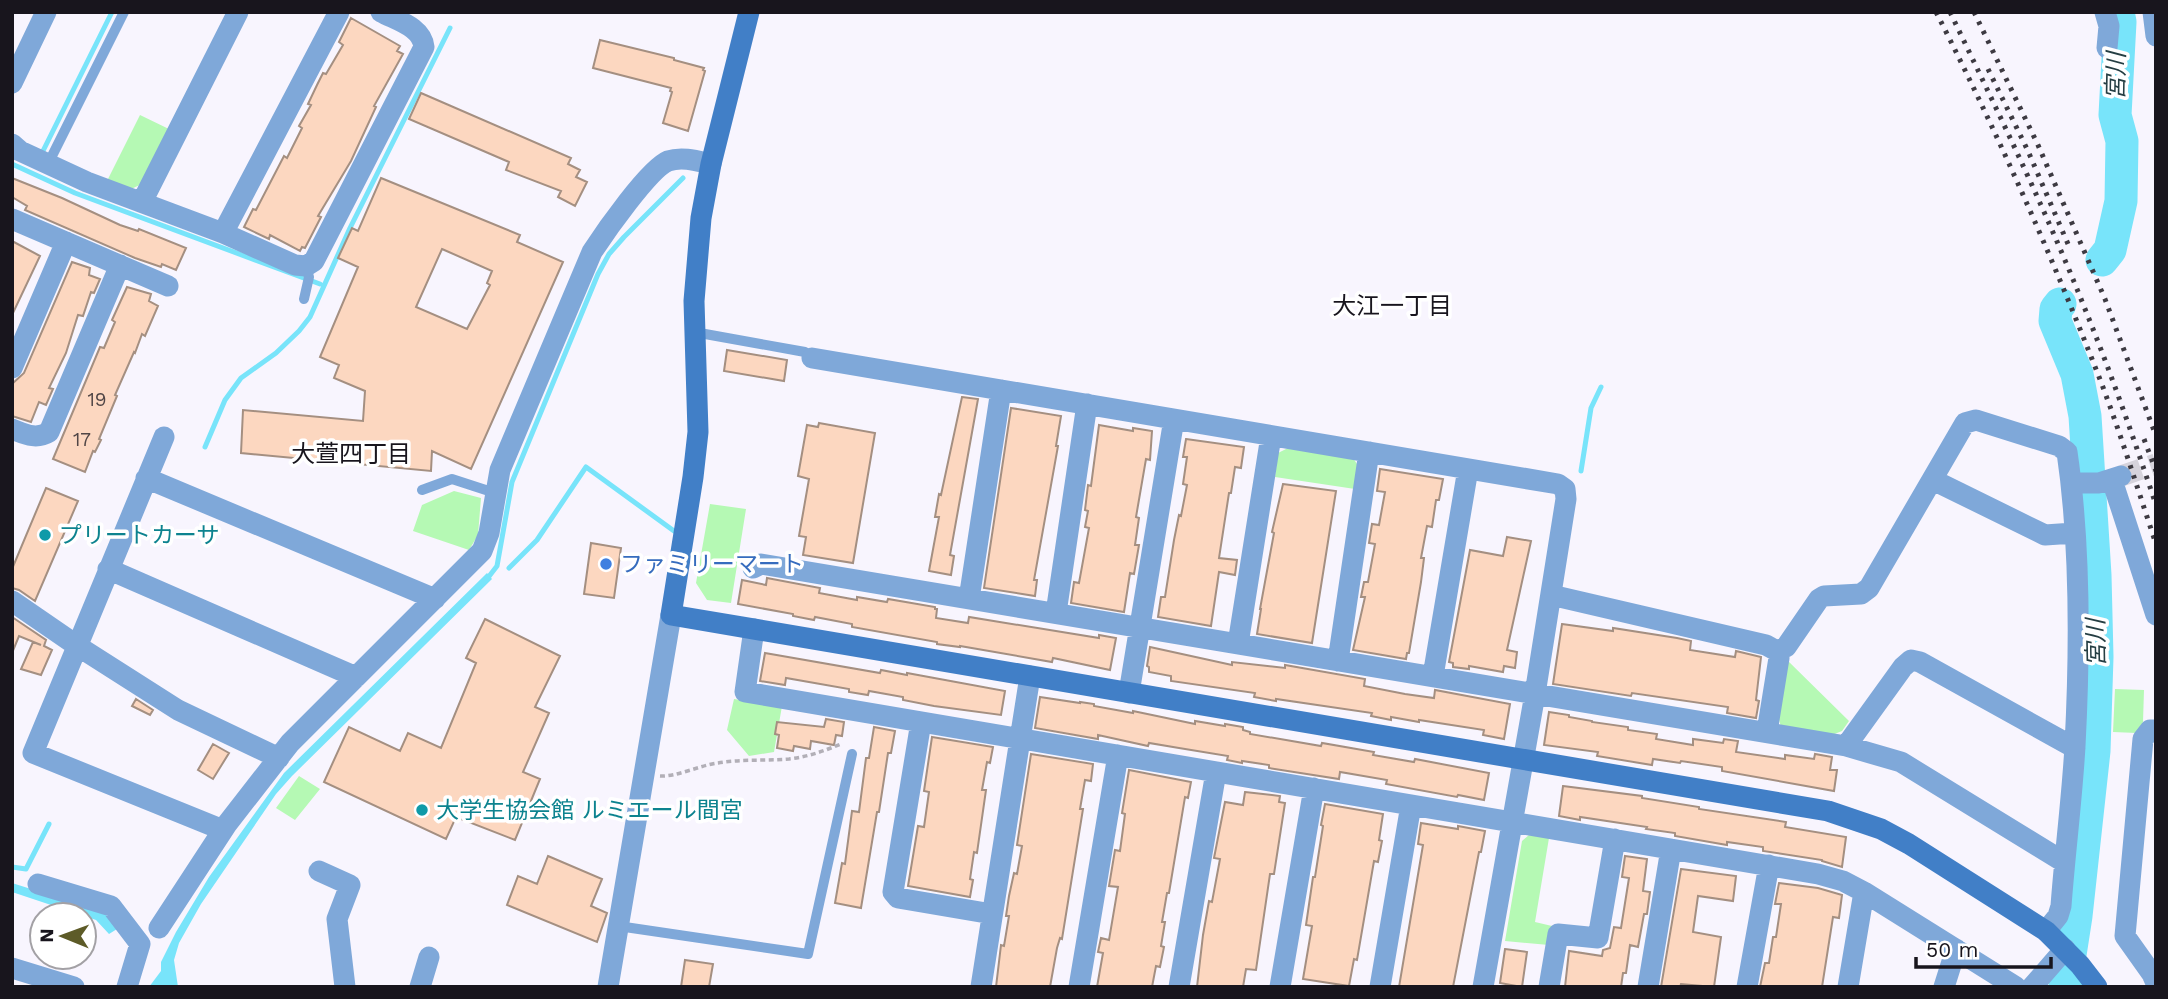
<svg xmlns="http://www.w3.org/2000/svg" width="2168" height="999" font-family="'Work Sans','Noto Sans JP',sans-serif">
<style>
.green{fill:#b5f9b4}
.water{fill:#78e4fa}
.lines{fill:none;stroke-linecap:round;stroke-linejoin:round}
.stream{stroke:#78e4fa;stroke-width:5}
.river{stroke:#78e4fa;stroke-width:33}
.building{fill:#fcd7c0;stroke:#a48f81;stroke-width:2;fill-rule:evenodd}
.street-tunnel{stroke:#d6d3dc;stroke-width:21;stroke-dasharray:21 10;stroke-linecap:butt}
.path{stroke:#b2afb7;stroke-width:3.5;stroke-dasharray:5 3.5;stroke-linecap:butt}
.lane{stroke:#7fa8d9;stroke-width:10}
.street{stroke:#7fa8d9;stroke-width:21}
.secondary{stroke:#417fc7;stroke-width:21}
.rail{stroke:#3d3a42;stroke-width:5;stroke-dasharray:3.5 7;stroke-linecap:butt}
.culture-dot{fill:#0f9aa8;stroke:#fff;stroke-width:2.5}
.shop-dot{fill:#3f7fe0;stroke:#fff;stroke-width:2.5}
.labels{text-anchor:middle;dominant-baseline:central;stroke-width:7;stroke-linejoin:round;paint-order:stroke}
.number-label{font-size:19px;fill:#514646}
.culture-label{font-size:23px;fill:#0d838f;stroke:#fff;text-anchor:start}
.shop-label{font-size:23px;fill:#366cbe;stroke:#fff;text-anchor:start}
.water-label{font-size:24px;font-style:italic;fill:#253e43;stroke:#fff}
.neighbourhood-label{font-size:24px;fill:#18151d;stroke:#fff}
</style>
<rect width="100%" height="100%" fill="#f8f5fe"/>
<!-- green -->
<path class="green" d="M140,115L171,130L144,183L129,190L107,181Z
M1288,448L1353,458L1359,467L1355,489L1275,477L1278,453Z
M454,491L481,498L478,535L469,550L413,531L422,505Z
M710,504L746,509L731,603L707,600L696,583Z
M1786,659L1849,721L1842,731L1832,735L1781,727L1778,716Z
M2115,689L2144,690L2143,722L2137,733L2113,732Z
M734,699L782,706L774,752L749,756L727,730Z
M299,776L320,789L295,820L276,808Z
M1529,835L1549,838L1535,922L1552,926L1549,945L1505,941L1522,841Z"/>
<!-- water -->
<path class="water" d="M487,573L492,579L292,776L276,794L244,841L201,904L179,943L174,960L178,987H149L161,971V962L176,932L209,877L284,773Z
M12,883L104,912L117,929L109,934L96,920L12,892Z"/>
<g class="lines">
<!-- stream -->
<path class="stream" d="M40,157L112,12
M12,164L75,193L320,284
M205,447L225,400L241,378L276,353L299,331L310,317L350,228L450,28
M1581,471L1591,408L1601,387
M509,568L537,540L586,467L674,531
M487,579L497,566L512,482L598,274L609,254L624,237L683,178
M12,867L26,869L49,824"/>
<!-- river -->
<path class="river" d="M2102,260L2110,250L2121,201L2122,141L2115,115L2120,22L2118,12
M2060,304L2056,309L2055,321L2077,374L2085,416L2095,575L2097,657L2094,751L2076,916L2065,987"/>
</g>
<!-- building -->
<path class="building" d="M351,18L400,46L397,51L403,54L374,106L376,107L351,161L318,216L321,217L305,248L302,247L300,251L270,235L269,239L244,227L253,209L256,210L284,156L287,158L302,128L299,126L311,105L308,104L317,85L323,73L326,74L343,45L339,42Z
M600,40L674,58V60L704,68L703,70L705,71L688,131L663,123L672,92L670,91L671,88L593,68Z
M421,93L571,158L568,164L580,170L576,177L587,182L575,206L558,197L561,191L506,170L509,162L409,119Z
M12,178L62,198L120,225L138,231L139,229L186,248L176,270L162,264L161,267L135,258L25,210L27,206L12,197Z
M381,178L520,235L517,242L563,262L471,469L432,451L431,471L241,453L243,410L363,421L365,391L334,378L339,365L320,357L358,267L338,258L352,228L358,231ZM442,249L492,271L487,283L490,285L467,329L416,307Z
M12,241L40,256L12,315Z
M72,262L90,268L89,275L100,279L94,293L91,292L83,316L78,315L66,353L49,388L53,389L46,405L39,402L31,422L12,416V384L24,373Z
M127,287L151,294L149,301L158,306L145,336L142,334L135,353L134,352L115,395L117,396L99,439L101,440L95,452L93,451L85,472L53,459L100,347L104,348L115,322L112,320Z
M727,350L787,360L784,381L724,371Z
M962,397L978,399L950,555L954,556L951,575L929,571L939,517H935L939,494L941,495Z
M1011,408L1061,416L1056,446H1058L1034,580H1037L1035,596L984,588Z
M819,423L875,433L853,563L803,555L806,537L799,536L809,479L798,476L807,425L818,427Z
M1099,425L1133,431V428L1152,431L1150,460L1146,459L1136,517L1139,518L1135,545H1139L1134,574L1130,573L1124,612L1071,603L1074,582L1079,583L1089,528L1085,527L1088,511L1085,510L1088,485L1091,486Z
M1186,439L1244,447L1241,468L1235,467L1231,493H1229L1219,558L1237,560L1235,575L1219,572L1211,626L1158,617L1161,597H1165L1174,540L1179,515L1181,516L1187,485L1183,484L1187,457H1183Z
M1380,469L1443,479L1439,500H1436L1432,527L1427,526L1421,558H1424L1421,582L1409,653H1407L1406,659L1353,650L1365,597H1361L1364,582H1368L1375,544L1369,543L1372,524L1379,525L1385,492L1377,491Z
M1283,484L1336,491L1312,643L1257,634L1261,609H1260L1274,533L1272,532Z
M46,488L78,501L35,601L19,590L12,588V569Z
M1507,537L1531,541L1507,650L1517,652L1515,668L1504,666L1503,672L1469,666V669L1453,667V663L1449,662L1470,550L1503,556Z
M591,543L621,548L614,598L584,594Z
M767,578L820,588L819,593L857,600V597L887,602L888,599L935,607V609H937L936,618L968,623L969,617L1099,638V635L1116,638L1110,670L1053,658L1052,662L960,646V647L937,644V642L852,627V624L815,617L814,620L793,616V614L738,604L742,580L766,585Z
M12,617L46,640L44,646L52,650L41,675L21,669L33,642L41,645L19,636L12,653Z
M485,619L560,656L535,707L549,713L523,772L540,779L515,840L456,817L446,839L324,782L349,727L400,751L408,733L441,748L476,663L466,658Z
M1562,624L1613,631V628L1677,638L1691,641L1690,650L1735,657L1736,651L1761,657L1756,700L1759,701L1756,718L1727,713L1728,707L1632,693L1631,696L1553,684Z
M1150,647L1232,665V662L1285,668V665L1365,679L1364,686L1405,694L1434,698L1435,690L1510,704L1504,739L1483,735L1484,730L1419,720V722L1391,717V720L1371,716L1372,713L1276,699V701L1254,697L1255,693L1171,681V676L1149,672V667L1147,666Z
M765,653L880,673L881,670L907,675V673L1005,691L1001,715L934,706L903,700V697L869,691L868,695L849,692V689L786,678L785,685L760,681Z
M1040,697L1080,703V702L1094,704V706L1133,713V711L1195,724V721L1225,726V724L1243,727V730L1250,732V734L1286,740L1321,746L1322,743L1374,752L1373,755L1414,762L1415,759L1489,773L1484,800L1458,795L1457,797L1386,784L1387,780L1340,772L1339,779L1269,768V765L1242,761V763L1227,760L1228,756L1179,748L1149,743L1148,746L1098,735V739L1035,728Z
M136,699L153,710L150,715L132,706Z
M1549,712L1569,715V717L1592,721V722L1628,727V730L1657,734L1656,739L1693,745V739L1723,743L1724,739L1738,741L1736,752L1785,759V755L1814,759L1815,754L1832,757L1830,770H1837L1834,791L1722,771V767L1681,761L1680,763L1653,759L1652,765L1597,756L1598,752L1544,745Z
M826,719L844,722L842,736L836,735L834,745L811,741L810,749L794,746L793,751L777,748L779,735L775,734L777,722L824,727Z
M874,727L895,731L891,753H888L879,812H877L861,908L835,903L842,863L845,864L852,811L859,812L866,758H869Z
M932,737L993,747L990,763L987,762L982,790H986L977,853L974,852L970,879L973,880L970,897L908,886L918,826L924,827L929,792L924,791Z
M213,744L229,753L213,779L198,770Z
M1031,754L1093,764L1091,781L1085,780L1080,809H1083L1062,939L1060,938L1057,948L1050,987H996L1001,945L1004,946L1009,916H1006L1009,896L1014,873L1017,874L1022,846L1017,845Z
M1129,770L1191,782L1188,798L1185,797L1169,893H1167L1162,922H1165L1161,946L1164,947L1160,967L1156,966L1152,987H1097L1103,953L1098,952L1101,938L1109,940L1118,887L1109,886L1115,850L1120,851L1125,814L1122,813Z
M1563,786L1642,796V798L1699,807V809L1786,822L1785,827L1846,837L1842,867L1822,861V860L1763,851V847L1727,842V845L1675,836V833L1646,829L1647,827L1580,817V820L1559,816Z
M1245,792L1280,796L1279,802L1285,803L1274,874H1270L1256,970L1246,969L1243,987H1197L1203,935L1209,901L1212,902L1220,859L1214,858L1225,802L1243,805Z
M1325,804L1383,814L1379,840L1382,841L1378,862L1374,861L1357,960L1354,959L1349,986L1303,979L1312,926L1306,925L1313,877H1315L1323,826L1321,825Z
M1421,823L1458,829V826L1485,831L1481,852H1479L1453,987H1399L1423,845L1418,844Z
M548,856L602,879L591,906L607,913L597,942L507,905L518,876L537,884Z
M1625,856L1647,859L1643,891L1650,892L1647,914H1644L1638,947L1630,945L1626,973H1623L1621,987H1565L1569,951L1602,956L1603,950L1610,948L1614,927L1621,928L1629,878L1622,877Z
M1681,869L1736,876L1733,901L1698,896L1693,932L1721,937L1714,987L1681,984L1680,987H1661Z
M1779,883L1818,888L1842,895L1839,918L1833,917L1822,987H1760L1765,963H1769L1773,937H1776L1781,904H1775Z
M1505,949L1527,952L1522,987L1500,983Z
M685,960L713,964L709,987H681Z"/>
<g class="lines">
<!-- street-tunnel -->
<path class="street-tunnel" d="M2121,476L2156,464"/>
<!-- path -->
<path class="path" d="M660,776C676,777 701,765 718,763C741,759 765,761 789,759C807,757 824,751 841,744"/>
<!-- lane -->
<path class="lane" d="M48,164L124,12
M304,299L309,277L306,266
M694,332L805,352L812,358
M422,490L452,479L495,493
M618,926L808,954L852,754"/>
<!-- street -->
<path class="street" d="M2105,12L2109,26L2107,48
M2153,12L2156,36
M12,83L46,12
M12,144L20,151L87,182L223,233L295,265L306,266L314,261L424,47C422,27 398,21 381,12
M142,202L238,12
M12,219L168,286
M223,233L339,12
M812,358L1558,484L1565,489L1566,499L1535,694L1483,987
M12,368L66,242
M12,429C25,434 36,440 49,432L120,265
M164,437L33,753L223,830
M146,478L435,599
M1933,480L2045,535L2074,533
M2112,480L2156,615
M2072,483H2099L2121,476
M753,568L761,564L1846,746L1901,762L2064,862
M108,569L356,677
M1551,595L1766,645L1777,651L1779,658L1767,732
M969,599L1001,390
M12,601L76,645L178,710L279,758
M1056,613L1087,404
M754,629L745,692L1818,874L1843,881L1864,892L2016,987
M1238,644L1271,436
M1777,651L1786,647L1819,599L1824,596L1861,594L1869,588L1965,423L1976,420L2059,446L2067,452C2081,548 2080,650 2075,746C2072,799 2065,852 2061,906L2058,916L2046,931
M1338,661L1369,452
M1433,676L1468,469
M1129,693L1174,419
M921,722L893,892L898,898L992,914
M2156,730H2150L2143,739L2125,936L2152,974L2156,983
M1846,746L1903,667L1911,660L1920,662L2075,748
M319,871L350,885L337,919L345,987
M38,884L111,906L140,944L127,987
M159,928L227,824L290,743L482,551L489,533L500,470L592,252C605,232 649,169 668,161C682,156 698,161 711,164
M12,968L74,987
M420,987L429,957
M608,987L671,615
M981,987L1030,676
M1079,987L1118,755
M1179,987L1216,772
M1280,987L1314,788
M1380,987L1411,805
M1549,987L1558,934L1598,938L1615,839
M1648,987L1671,849
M1747,987L1769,865
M1848,987L1864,892
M1944,987L1956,949
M2032,987L2065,949"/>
<!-- secondary -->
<path class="secondary" d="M749,12L711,164L701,218L694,301L698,432L693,477L671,615L1828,811L1881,829L1909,844L2046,931L2080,965L2097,987"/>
<!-- rail -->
<path class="rail" d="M1936,12C1997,132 2052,256 2101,382C2121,435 2138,490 2156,544
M1950,12C1997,110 2045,208 2085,309C2111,373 2134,439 2156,505
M1974,12L2038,145L2105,299L2156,436
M1988,69L2028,151L2068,244
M2144,439L2156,471"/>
</g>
<!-- markers -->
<g class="culture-dot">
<circle cx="45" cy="535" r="7"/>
<circle cx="422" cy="810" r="7"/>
</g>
<circle class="shop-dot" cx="606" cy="564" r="7"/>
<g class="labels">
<!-- number labels -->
<g class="number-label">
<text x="97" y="399">19</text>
<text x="82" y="439">17</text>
</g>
<!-- culture labels -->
<g class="culture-label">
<text x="59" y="535">プリートカーサ</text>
<text x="436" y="810">大学生協会館 ルミエール間宮</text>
</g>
<!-- shop labels -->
<g class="shop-label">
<text x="620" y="564">ファミリーマート</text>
</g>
<!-- water labels -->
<g class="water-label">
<text transform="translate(2116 76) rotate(-89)">宮川</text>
<text transform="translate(2096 643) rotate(-91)">宮川</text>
</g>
<!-- neighbourhood labels -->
<g class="neighbourhood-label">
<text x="1392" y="306">大江一丁目</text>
<text x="351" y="454">大萱四丁目</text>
</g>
</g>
<!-- border -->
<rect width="2168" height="999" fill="none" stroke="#18151d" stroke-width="28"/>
<!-- north arrow -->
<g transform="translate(63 936) rotate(271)"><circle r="33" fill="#ffffff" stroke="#a3a1a5" stroke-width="2"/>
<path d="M0-5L12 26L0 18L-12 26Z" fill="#5d5b28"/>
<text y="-10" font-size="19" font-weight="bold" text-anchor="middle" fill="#18151d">N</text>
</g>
<!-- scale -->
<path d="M1916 957v10h135v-10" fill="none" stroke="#18151d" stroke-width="3.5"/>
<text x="1926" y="957" font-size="21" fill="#18151d" stroke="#ffffff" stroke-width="5" paint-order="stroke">50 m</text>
</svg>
